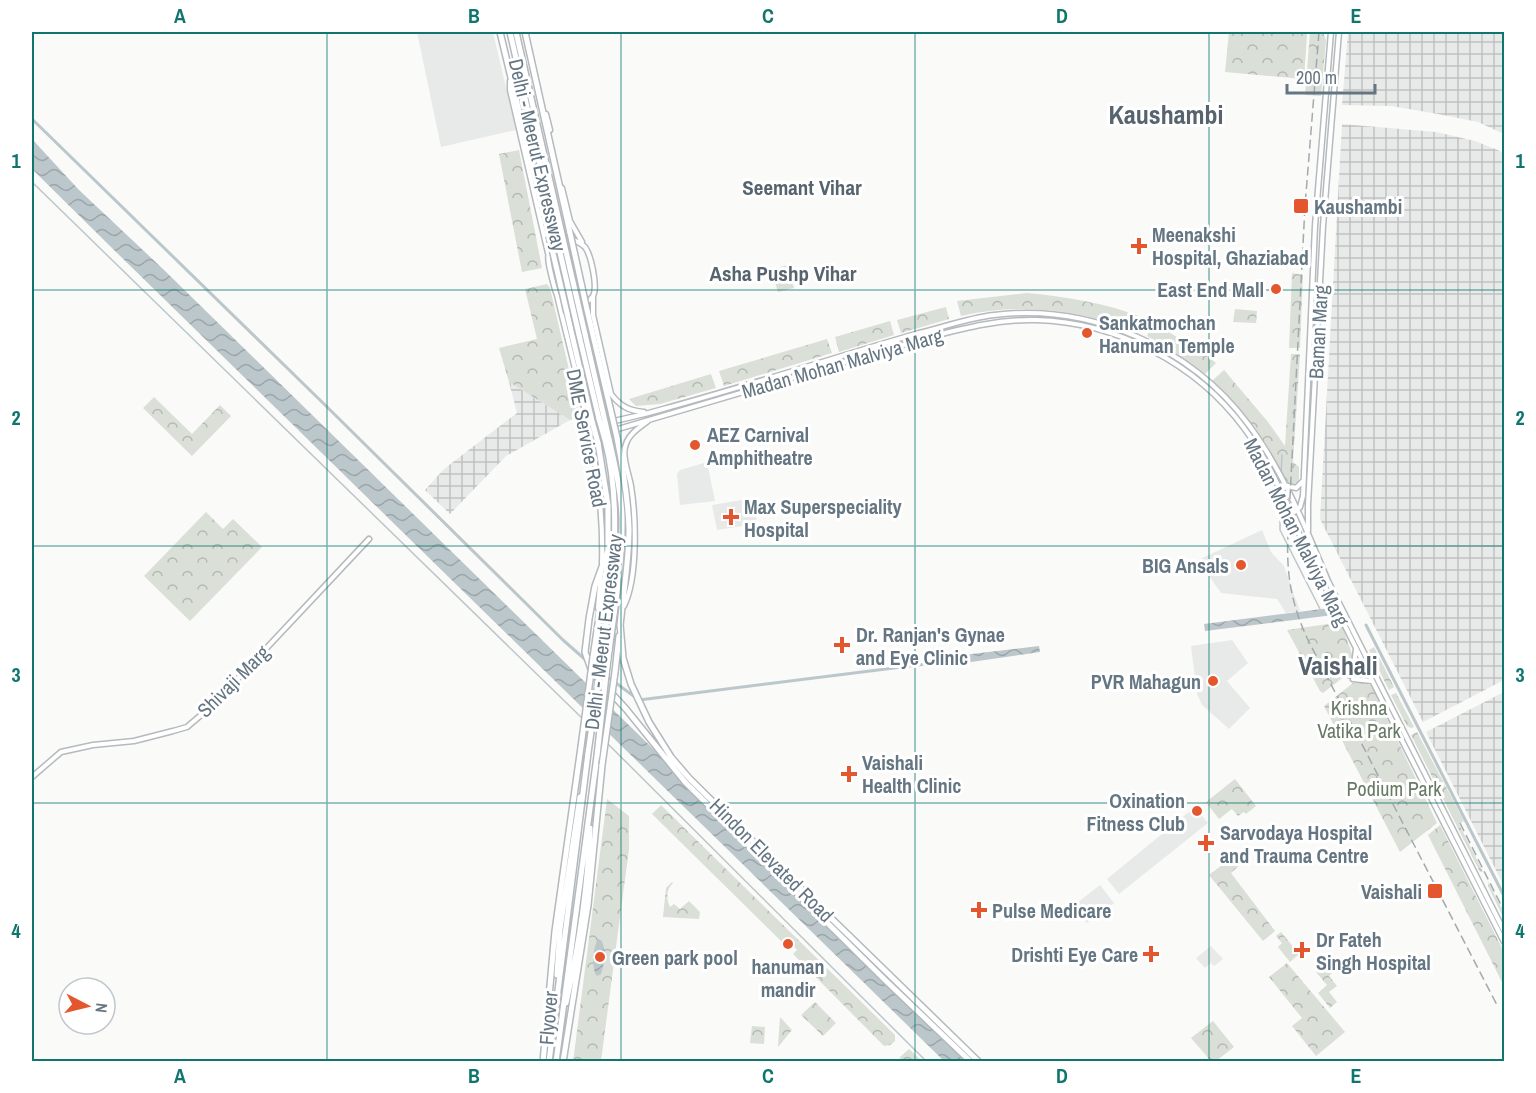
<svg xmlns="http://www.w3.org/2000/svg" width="1536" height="1093" font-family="'Archivo Narrow',sans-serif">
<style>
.built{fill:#e8e9e9}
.industrial{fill:url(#industrial-grid)}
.park{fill:url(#park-crowns)}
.water{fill:url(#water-waves)}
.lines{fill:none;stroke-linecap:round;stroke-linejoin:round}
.stream{stroke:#bbc7cb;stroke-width:1.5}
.canal{stroke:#bbc7cb;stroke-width:3}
.major-casing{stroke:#b5babe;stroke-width:7}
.highway-casing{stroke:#b4b9bd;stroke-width:8}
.major{stroke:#fff;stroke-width:4}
.highway{stroke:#fff;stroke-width:5}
.rail{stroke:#a2aab0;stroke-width:1.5;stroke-dasharray:9 4.5;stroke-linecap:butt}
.highway-bridge-casing{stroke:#b4b9bd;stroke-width:8;stroke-linecap:butt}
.highway-bridge{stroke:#fff;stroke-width:5}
.grid{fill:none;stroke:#0f766e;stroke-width:1.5;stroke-opacity:0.55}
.poi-dot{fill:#e4572e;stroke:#fff;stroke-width:2}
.labels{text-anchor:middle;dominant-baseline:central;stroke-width:6;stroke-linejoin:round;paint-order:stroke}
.street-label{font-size:20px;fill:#657683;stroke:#fff}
.poi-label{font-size:20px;font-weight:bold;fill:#657683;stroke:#fff;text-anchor:start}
.park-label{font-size:20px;fill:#687a64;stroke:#fff}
.neighbourhood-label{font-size:21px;font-weight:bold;fill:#57646e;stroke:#fff}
.district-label{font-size:26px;font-weight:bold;fill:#57646e;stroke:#fff}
.neatline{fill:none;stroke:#0f766e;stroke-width:2}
.grid-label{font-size:20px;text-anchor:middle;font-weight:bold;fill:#0f766e}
</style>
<defs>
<pattern id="industrial-grid" width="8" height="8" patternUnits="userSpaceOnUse" patternTransform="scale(1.5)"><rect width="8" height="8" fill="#e8e9e9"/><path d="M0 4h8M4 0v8" fill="none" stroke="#c0c1c2"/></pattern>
<pattern id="park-crowns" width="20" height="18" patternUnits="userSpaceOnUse" patternTransform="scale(1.5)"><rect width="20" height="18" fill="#dadfd7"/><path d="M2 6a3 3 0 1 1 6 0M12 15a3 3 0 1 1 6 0" fill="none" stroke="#b4b9b4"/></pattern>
<pattern id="water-waves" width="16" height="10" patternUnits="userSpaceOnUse" patternTransform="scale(1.5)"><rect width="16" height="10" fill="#bbc7cb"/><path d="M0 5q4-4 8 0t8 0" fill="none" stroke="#9ca6aa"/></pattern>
</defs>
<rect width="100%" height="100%" fill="#fafaf8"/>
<!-- built -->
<path class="built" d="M417,32H493L516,130L441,147Z
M707,462L715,501L680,505L677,474L680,470Z
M754,498L757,524L717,530L712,505Z
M1262,530L1271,552L1284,566L1300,611L1286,613L1277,599L1221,593L1198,560Z
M1232,640L1248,663L1227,681L1250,708L1229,729L1202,705L1197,694L1191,646Z
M1195,807L1208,823L1119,894L1107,879Z
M1100,885L1114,903L1087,923L1073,906Z
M1211,946L1223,959L1214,966L1211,963L1205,968L1196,958Z"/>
<!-- industrial -->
<path class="industrial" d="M1348,32H1504V134L1478,122L1438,114L1391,106L1342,105Z
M1342,124L1436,132L1475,141L1500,151L1504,155V680L1423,722L1320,519Z
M509,382L570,420L506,456L450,514L425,490L444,469L517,413Z
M1504,692V886L1426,732Z"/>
<!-- park -->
<path class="park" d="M1229,32H1306L1307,35L1304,79L1225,72Z
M1310,32H1323L1326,40L1321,96L1305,95Z
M519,150L542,268L522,272L499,154Z
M787,265L794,288L778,292L771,270Z
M1292,273L1303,275L1300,348H1289Z
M547,284L550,288L580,417L570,420L509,382L499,348L537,339L525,289Z
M1027,293C1068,297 1106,303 1144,318L1140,333C1083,310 1021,302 961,316L957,301Z
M946,307L949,319L901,333L897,320Z
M1235,309L1257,311L1256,323L1233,322Z
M890,321L894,335L839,352L835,337Z
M1153,323L1201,351L1216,363L1205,374L1173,351L1147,336Z
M827,339L832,353L724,386L719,371Z
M1291,354H1300L1293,462L1299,467V482L1291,485C1282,480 1278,467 1273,458C1258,428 1236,404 1212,381L1224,370L1268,422L1285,446Z
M711,374L716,388L660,404L636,406L629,399Z
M154,397L192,434L220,405L231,416L192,456L143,408Z
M206,512L223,529L233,519L262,547L190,621L144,576Z
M1341,622L1354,660L1346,675L1323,693L1320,691L1287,630Z
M1374,647L1394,687L1389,690L1369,650Z
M1359,682L1371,685L1437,823L1400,852L1324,706L1353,683Z
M1396,693L1414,727L1411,728L1407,726L1391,695Z
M1417,732L1464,821L1459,824L1504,913V919L1488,886L1489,884L1483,871L1480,872L1411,735Z
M1235,779L1256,806L1246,814L1244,812L1238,816L1232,809L1219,819L1206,802Z
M607,799L629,816V849L601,1061L573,1062Z
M661,805L895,1035V1041L890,1045L884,1046L793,954L797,950L786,938L782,942L652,814Z
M1440,825L1504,952V986L1428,835Z
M1234,856L1241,864L1231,873L1275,931L1263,941L1209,875Z
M672,882L673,883C666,890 666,898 670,907L674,904L680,909L689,901L700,912L699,919L663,917L666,888Z
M1281,932L1299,954L1290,962L1278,947L1282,943L1276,936Z
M1287,963L1345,1032L1316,1056L1292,1026L1302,1018L1269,977Z
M1325,965L1332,973L1329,976L1337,986L1329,992L1337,1002L1330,1008L1318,993L1327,985L1316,972Z
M815,1002L836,1023L823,1036L801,1015Z
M780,1017L792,1030L778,1047Z
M1213,1021L1234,1047L1216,1061H1211L1191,1038Z
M752,1026L765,1027L764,1044L750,1043Z
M909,1049L922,1061H899L900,1057Z"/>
<!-- water -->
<path class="water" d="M32,139L79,190L163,269L972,1061H944L114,250L32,169Z
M1330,608L1333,615L1205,631L1204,624Z
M1039,646L1040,652L964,663L963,655Z
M598,939L602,941L606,955L601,974L597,976C591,969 593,947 598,939Z"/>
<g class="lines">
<!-- stream -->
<path class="stream" d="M32,182L584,720
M1281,475L1282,455
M1280,503V530L1320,609
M606,742L927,1062"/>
<!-- canal -->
<path class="canal" d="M32,119L322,402L563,640L588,662
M1366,625L1504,896
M605,675L639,700L966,659"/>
<!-- major casing -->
<g class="major-casing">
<path id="major" d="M510,81V90L548,253
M546,114L550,130
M562,188L570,221L582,242
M568,238C574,240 580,242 585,247C591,255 598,287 593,296C586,307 568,309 560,300C555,294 554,285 552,278C549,265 545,254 553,243Z
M557,295C578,385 605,470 602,563
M593,296V315L611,394C620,406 629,411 644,412
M588,427C613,421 639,416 663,409C707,397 750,384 793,371C835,358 877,345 919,333C944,327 968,318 994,315C1090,303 1191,347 1248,424C1282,469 1306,528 1328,581L1504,931
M591,437L930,337C965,328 999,319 1036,320C1116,322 1196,363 1244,428C1265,456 1281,489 1294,522C1310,560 1331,597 1349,634C1400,737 1452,840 1504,942
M1284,485L1296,488L1303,481
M1292,514L1300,507L1303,496L1315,226L1331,32
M1308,531V505L1323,226L1339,32
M624,606C638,577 636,517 631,486C629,474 621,455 626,444C629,434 640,427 648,421
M598,608L601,573
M1349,675L1354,665L1356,649
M1353,679L1372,681
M32,777L61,752L93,745L134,741L173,731L187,727L214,704L369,539"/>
</g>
<!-- highway casing -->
<g class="highway-casing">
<path id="highway" d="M500,32L549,236
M510,32L556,235
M516,32L562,234
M525,32L570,233
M587,310L612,416
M567,313L592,421
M585,334L604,417
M579,335L599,419
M617,438C623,468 628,498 629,529C629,562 623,594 620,626
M598,443L608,505V552
M608,550L595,586L589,619L585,652L592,672L626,709L685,782L884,979L971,1062
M620,624L623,658L631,684L649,722L671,757L689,778L794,882L979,1062
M593,657L607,564
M601,662C611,588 624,514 605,440
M607,666C613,617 623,566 622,517C621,491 615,464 609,439
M615,672L619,636
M557,975L560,929L580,797
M566,1003C579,946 588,886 590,828
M543,1062L555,931L581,747
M549,1062L588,753
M556,1062L597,756
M563,1062L588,905L602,765"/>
</g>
<!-- major -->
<use href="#major" class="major"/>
<!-- highway -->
<use href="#highway" class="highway"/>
<!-- rail -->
<path class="rail" d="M1319,32L1305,206L1288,536C1286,575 1292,607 1309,642L1497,1005
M1460,823L1504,911"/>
<!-- highway-bridge casing -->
<g class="highway-bridge-casing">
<path id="highway-bridge" d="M570,233L587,310
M562,234L585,334
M556,235L579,335
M549,236L567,313
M612,416L617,438
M604,417L609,439
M599,419L605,440
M592,421L598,443
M581,747L593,657
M588,753L601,662
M597,756L607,666
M602,765L615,672"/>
</g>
<!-- highway-bridge -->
<use href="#highway-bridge" class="highway-bridge"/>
</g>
<!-- grid -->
<path class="grid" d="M327,32V1062M621,32V1062M915,32V1062M1209,32V1062M32,290H1504M32,546H1504M32,803H1504"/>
<!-- markers -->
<g class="poi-dot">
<rect x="1293" y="198" width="16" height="16" rx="3"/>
<path d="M1136 237h6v6h6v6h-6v6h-6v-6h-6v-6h6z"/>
<circle cx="1276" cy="289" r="6"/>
<circle cx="1087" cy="333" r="6"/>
<circle cx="695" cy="445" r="6"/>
<path d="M728 508h6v6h6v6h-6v6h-6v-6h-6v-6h6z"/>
<circle cx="1241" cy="565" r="6"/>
<path d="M839 636h6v6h6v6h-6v6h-6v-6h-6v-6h6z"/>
<circle cx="1213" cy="681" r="6"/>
<path d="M846 765h6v6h6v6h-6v6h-6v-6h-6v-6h6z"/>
<circle cx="1197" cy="811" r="6"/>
<path d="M1203 834h6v6h6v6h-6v6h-6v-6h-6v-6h6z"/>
<rect x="1427" y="883" width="16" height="16" rx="3"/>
<path d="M976 901h6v6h6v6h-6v6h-6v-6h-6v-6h6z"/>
<circle cx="788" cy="944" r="6"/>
<path d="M1299 941h6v6h6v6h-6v6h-6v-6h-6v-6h6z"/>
<path d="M1148 945h6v6h6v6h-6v6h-6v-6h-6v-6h6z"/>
<circle cx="600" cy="957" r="6"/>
</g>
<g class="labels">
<!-- street labels -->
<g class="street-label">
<text transform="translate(538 155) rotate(77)">Delhi - Meerut Expressway</text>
<text transform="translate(1318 332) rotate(-87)">Baman Marg</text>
<text transform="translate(842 363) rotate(-16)">Madan Mohan Malviya Marg</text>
<text transform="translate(587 438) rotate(79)">DME Service Road</text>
<text transform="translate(1297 532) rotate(63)">Madan Mohan Malviya Marg</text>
<text transform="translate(603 632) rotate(-83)">Delhi - Meerut Expressway</text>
<text transform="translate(233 681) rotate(-45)">Shivaji Marg</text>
<text transform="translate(772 860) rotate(45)">Hindon Elevated Road</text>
<text transform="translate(548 1018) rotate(-85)">Flyover</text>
</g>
<!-- poi labels -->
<g class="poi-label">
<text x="1314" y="206">Kaushambi</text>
<text x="1152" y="234">Meenakshi<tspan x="1152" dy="23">Hospital, Ghaziabad</tspan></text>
<text x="1264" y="289" text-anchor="end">East End Mall</text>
<text x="1099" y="322">Sankatmochan<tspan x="1099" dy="23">Hanuman Temple</tspan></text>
<text x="707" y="434">AEZ Carnival<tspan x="707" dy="23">Amphitheatre</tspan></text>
<text x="744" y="506">Max Superspeciality<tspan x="744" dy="23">Hospital</tspan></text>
<text x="1229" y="565" text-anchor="end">BIG Ansals</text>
<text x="856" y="634">Dr. Ranjan's Gynae<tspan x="856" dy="23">and Eye Clinic</tspan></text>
<text x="1201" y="681" text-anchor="end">PVR Mahagun</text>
<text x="862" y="762">Vaishali<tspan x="862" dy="23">Health Clinic</tspan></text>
<text x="1185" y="800" text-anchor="end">Oxination<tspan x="1185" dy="23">Fitness Club</tspan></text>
<text x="1220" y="832">Sarvodaya Hospital<tspan x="1220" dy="23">and Trauma Centre</tspan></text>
<text x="1422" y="891" text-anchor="end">Vaishali</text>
<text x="992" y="910">Pulse Medicare</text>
<text x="1316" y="939">Dr Fateh<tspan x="1316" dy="23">Singh Hospital</tspan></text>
<text x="1138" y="954" text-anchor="end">Drishti Eye Care</text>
<text x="612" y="957">Green park pool</text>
<text x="788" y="966" text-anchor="middle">hanuman<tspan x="788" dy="23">mandir</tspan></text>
</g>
<!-- park labels -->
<g class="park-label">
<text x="1359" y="707">Krishna<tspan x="1359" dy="23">Vatika Park</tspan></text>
<text x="1394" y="788">Podium Park</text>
</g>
<!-- neighbourhood labels -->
<g class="neighbourhood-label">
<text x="802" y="187">Seemant Vihar</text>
<text x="783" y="273">Asha Pushp Vihar</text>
</g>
<!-- district labels -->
<g class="district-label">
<text x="1166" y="114">Kaushambi</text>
<text x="1338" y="665">Vaishali</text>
</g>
</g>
<!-- border -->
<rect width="1536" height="1093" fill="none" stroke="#ffffff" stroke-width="66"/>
<!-- north arrow -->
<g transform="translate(87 1006) rotate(97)"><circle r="28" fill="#ffffff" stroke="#c1c8cd" stroke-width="1.5"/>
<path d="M0-4.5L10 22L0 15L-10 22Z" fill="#e4572e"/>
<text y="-9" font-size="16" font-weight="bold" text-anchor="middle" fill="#657683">N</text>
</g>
<!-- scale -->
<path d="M1287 84v9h88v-9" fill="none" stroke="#657683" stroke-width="3"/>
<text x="1296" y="84" font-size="18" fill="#657683" stroke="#ffffff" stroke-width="4.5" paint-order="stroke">200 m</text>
<rect x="33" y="33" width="1470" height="1027" class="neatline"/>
<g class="grid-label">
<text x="180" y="23">A</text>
<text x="474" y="23">B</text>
<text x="768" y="23">C</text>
<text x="1062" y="23">D</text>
<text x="1356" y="23">E</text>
<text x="16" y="168">1</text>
<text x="1520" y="168">1</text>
<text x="16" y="425">2</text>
<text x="1520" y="425">2</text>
<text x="16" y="682">3</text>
<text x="1520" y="682">3</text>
<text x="16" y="938">4</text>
<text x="1520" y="938">4</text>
<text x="180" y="1083">A</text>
<text x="474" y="1083">B</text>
<text x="768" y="1083">C</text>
<text x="1062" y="1083">D</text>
<text x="1356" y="1083">E</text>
</g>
</svg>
